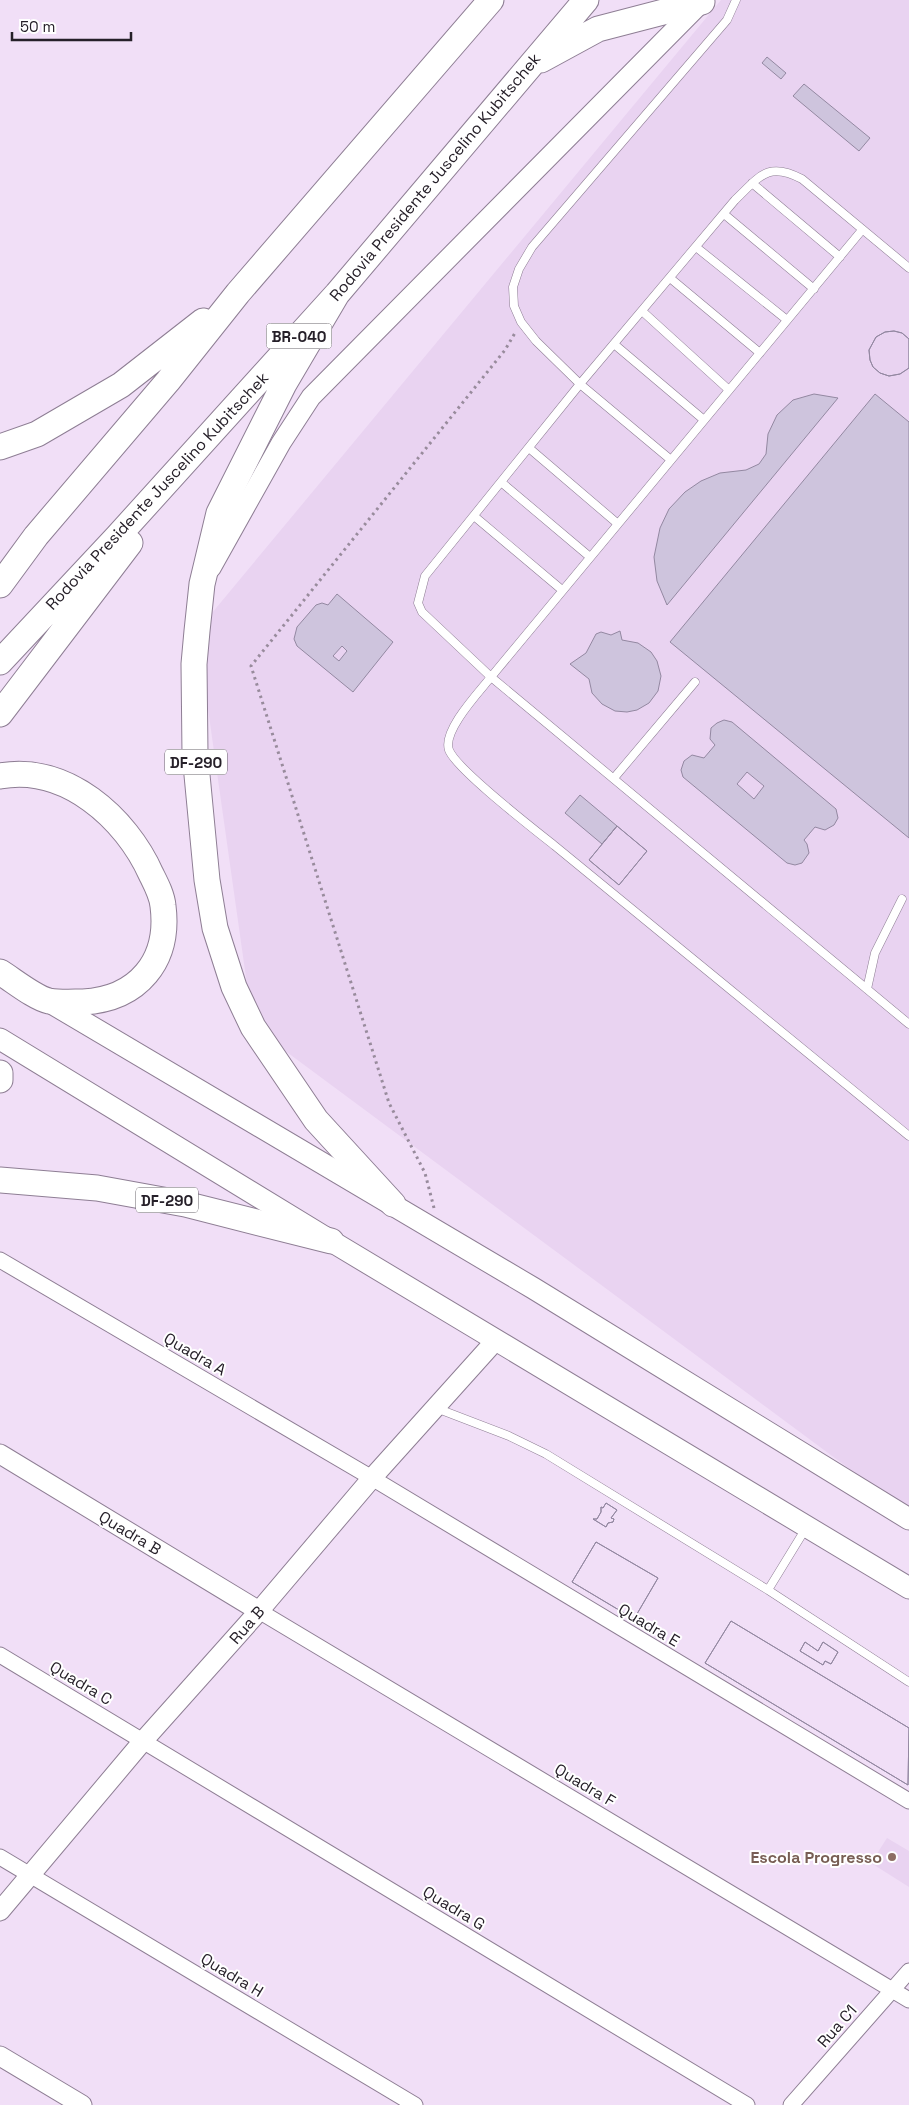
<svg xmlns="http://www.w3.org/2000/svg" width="909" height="2105" font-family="'Space Grotesk',sans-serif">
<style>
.built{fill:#e9d3f1}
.building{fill:#cec4dd;stroke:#9388a1;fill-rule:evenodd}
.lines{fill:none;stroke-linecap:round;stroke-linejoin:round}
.service-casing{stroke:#8e7e94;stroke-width:9}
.minor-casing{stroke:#8e7e94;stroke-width:17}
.tertiary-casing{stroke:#8e7e94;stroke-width:21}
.secondary-casing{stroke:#8e7e94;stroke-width:23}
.trunk-casing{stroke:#8e7e94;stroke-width:27}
.path{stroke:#988b9c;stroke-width:3;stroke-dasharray:2.5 4;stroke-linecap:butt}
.service{stroke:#fff;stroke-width:8}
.minor{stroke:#fff;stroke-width:15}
.tertiary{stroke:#fff;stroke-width:19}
.secondary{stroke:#fff;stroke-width:21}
.trunk{stroke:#fff;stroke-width:25}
.education-dot{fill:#8d6e63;stroke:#fff;stroke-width:2}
.labels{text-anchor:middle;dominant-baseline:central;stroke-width:4;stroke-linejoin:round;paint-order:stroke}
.shield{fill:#fff;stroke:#676369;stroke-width:1}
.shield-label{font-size:15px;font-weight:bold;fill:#262029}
.street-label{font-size:16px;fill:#262029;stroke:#fff}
.education-label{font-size:16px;font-weight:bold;fill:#785e54;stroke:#fff;text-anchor:end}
</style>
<rect width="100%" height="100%" fill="#f1dff7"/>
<!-- built -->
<path class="built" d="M721,0H909V1513L253,1027L197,631Z
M887,1838L909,1851V1887L871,1863Z"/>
<!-- building -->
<path class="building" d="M767,57L786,73L781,79L762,63Z
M804,84L870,138L859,151L793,96Z
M894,331L902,333L909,339V368L900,374L889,376L880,373L873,367L870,360L869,350L876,337L885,332Z
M894,331L902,333L909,339V368L900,374L889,376L880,373L873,367L870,360L869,350L876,337L885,332Z
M814,394L838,398L667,605L657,581L654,557L660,528L669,509L685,492L701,481L720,473L746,470L759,464L766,454L768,434L777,415L793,400Z
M875,394L909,422V838L670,642Z
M337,594L393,642L353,692L297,646L294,639L297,627L316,605L322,603L328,605ZM342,646L347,651L339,661L333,656Z
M620,631L622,640L638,643L651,652L657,661L661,676L658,691L649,703L637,710L627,712L615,711L602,704L592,693L589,679L570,664L586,653L596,634L601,632L611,635Z
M724,720L732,722L836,809L838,818L834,825L825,830L815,827L804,840L807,844L809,853L802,863L795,865L787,863L683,777L681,770L684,761L692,755L704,758L715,745L710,739L711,728L717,723ZM747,772L764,786L754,799L737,784Z
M580,795L617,826L602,844L565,813Z
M617,826L647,851L619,885L589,860Z
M617,826L647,851L619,885L589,860Z
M606,1503L617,1510L611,1518L614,1519L613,1522L608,1523L606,1527L593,1519H597L601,1512V1507L603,1508Z
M606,1503L617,1510L611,1518L614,1519L613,1522L608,1523L606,1527L593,1519H597L601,1512V1507L603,1508Z
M596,1542L658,1578L634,1619L572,1582Z
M596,1542L658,1578L634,1619L572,1582Z
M731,1621L909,1728L908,1785L705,1663Z
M731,1621L909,1728L908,1785L705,1663Z
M805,1642L818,1651L823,1642L838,1652L831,1664L825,1661L823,1665L800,1651Z
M805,1642L818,1651L823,1642L838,1652L831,1664L825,1661L823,1665L800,1651Z"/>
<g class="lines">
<!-- service casing -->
<g class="service-casing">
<path id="service" d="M752,183L840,257
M724,214L814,289
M862,230L491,677C479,692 442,731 449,750C456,769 535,830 555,846C673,943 791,1039 909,1136
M696,247L787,320
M909,268L802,179C768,161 760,176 735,200L580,384L425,576L418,603L422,612L491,677L909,1024
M670,278L760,353
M642,311L729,390
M614,344L704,420
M529,448L618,524
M671,460L580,384L536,341L521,322L514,306L513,287L519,269L532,247L727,20L736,0
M501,482L590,557
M474,516L562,590
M614,778L695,682
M867,989L875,953L902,899
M436,1408L509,1436L546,1454L768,1590L909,1682
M768,1590L806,1528"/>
</g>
<!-- minor casing -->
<g class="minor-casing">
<path id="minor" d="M0,1260L372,1478L909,1801
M259,1611L909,2000
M0,1655L747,2105
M0,1857L415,2105
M791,2105L909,1971"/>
</g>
<!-- tertiary casing -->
<g class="tertiary-casing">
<path id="tertiary" d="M211,568L281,443L311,397L703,1
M0,1454L259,1611
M0,1911L143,1741L259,1611L372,1478L496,1340
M0,2056L82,2105"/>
</g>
<!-- secondary casing -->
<g class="secondary-casing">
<path id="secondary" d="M48,1001L533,1288L909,1519
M0,1039L331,1241L909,1588"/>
</g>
<!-- trunk casing -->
<g class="trunk-casing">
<path id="trunk" d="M541,60L598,29L702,2
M337,294L284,384L219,513L202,584L197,631L194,664L195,754L207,880L215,928L234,987L253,1027L316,1120L393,1204
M0,447L37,434L121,385L203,321
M0,585L36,536L168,381L238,293L491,0
M0,662L117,537L337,294L586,0
M0,714L130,543
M0,776C66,764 126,818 151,874C156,884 162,895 163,906C170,961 138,999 83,1002C73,1002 60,1003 49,1001C35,998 13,980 0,972
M0,1073V1080
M0,1180L97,1188L185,1204L331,1241"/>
</g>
<!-- path -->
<path class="path" d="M434,1208L425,1173L389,1103L251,666L505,350L515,333"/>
<!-- service -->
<use href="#service" class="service"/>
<!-- minor -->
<use href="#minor" class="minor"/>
<!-- tertiary -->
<use href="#tertiary" class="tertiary"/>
<!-- secondary -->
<use href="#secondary" class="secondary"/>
<!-- trunk -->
<use href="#trunk" class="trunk"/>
</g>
<!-- markers -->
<circle class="education-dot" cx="892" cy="1857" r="5"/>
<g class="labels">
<!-- shield labels -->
<g class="shield">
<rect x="266.5" y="323.5" width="65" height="25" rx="4"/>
<rect x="165" y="749.5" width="62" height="25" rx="4"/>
<rect x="136" y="1187.5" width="62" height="25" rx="4"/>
</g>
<g class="shield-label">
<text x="299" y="336">BR-040</text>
<text x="196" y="762">DF-290</text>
<text x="167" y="1200">DF-290</text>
</g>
<!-- street labels -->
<g class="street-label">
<text transform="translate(435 177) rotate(-50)">Rodovia Presidente Juscelino Kubitschek</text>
<text transform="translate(157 491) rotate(-47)">Rodovia Presidente Juscelino Kubitschek</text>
<text transform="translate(195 1354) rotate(30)">Quadra A</text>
<text transform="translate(130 1533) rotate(31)">Quadra B</text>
<text transform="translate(247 1625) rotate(-49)">Rua B</text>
<text transform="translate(649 1625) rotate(31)">Quadra E</text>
<text transform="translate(81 1683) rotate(31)">Quadra C</text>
<text transform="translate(585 1785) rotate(31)">Quadra F</text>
<text transform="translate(454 1908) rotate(31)">Quadra G</text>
<text transform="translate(232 1975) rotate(31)">Quadra H</text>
<text transform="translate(837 2026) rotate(-49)">Rua C1</text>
</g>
<!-- education labels -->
<g class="education-label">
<text x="882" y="1857">Escola Progresso</text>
</g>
</g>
<!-- scale -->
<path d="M12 32v8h119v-8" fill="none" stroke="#262029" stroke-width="2.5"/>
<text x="20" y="32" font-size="15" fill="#262029" stroke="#ffffff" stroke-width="4" paint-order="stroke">50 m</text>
</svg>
